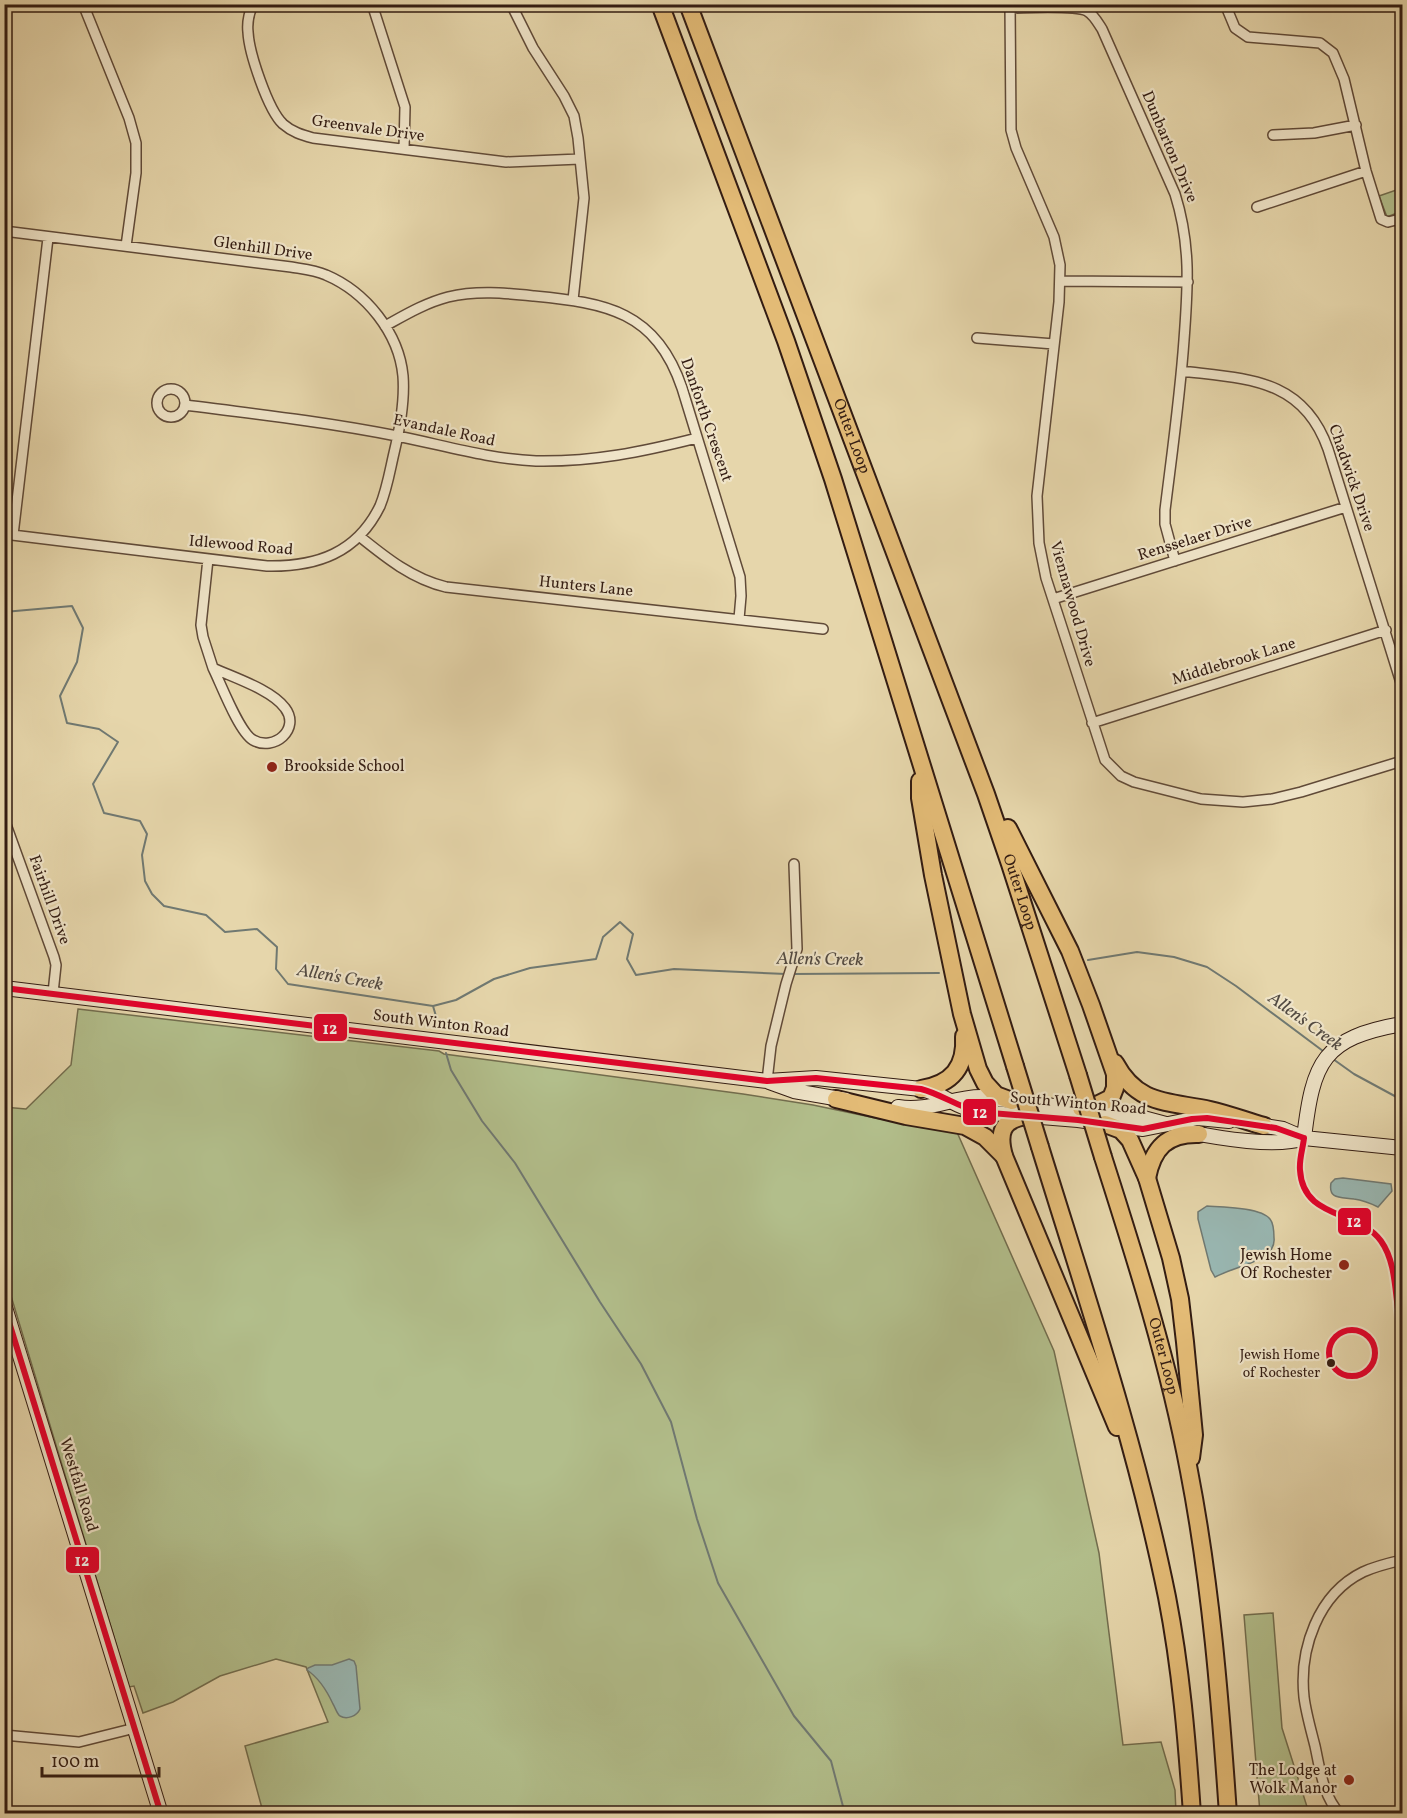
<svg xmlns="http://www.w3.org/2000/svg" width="1407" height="1818" font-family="Vollkorn,serif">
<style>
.green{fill:#b2be8b;stroke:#726d4e;stroke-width:1.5}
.water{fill:#99b7b2;stroke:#707972;stroke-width:1.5}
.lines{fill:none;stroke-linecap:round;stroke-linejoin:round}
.stream{stroke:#707972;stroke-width:2}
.street-casing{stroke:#604a38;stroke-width:12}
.secondary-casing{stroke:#331c12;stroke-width:16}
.highway-casing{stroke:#331c12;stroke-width:20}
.street{stroke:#efe4c8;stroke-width:9}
.secondary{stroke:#efe4c8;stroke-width:14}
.highway{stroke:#e3bb76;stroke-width:16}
.highway-bridge-casing{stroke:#331c12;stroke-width:20;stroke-linecap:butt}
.highway-bridge{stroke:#e3bb76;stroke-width:16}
.bus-1-casing{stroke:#efe4c8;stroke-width:10}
.bus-1{stroke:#e4002b;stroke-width:6}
.poi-dot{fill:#8f2418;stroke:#efe4c8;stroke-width:2}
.bus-dot{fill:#331c12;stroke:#efe4c8;stroke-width:2}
.labels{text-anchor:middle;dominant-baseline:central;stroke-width:4.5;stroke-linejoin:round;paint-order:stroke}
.bus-label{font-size:14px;fill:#331c12;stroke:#efe4c8;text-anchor:end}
.street-label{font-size:16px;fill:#331c12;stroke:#efe4c8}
.poi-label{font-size:16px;fill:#331c12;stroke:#efe4c8;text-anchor:end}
.water-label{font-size:18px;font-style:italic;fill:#524a42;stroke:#efe4c8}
.line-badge{stroke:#efe4c8;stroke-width:2}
.badge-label{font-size:16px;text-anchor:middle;font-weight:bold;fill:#fff}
</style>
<rect width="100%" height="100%" fill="#e6d6ab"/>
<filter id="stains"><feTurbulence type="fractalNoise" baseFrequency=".00333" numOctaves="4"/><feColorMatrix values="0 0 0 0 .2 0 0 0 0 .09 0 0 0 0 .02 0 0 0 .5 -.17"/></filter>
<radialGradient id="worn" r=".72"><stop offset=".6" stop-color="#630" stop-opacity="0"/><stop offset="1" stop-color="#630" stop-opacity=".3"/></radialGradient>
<!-- green -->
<path class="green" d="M1402,188V211L1387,217L1379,196Z
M78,1009L439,1051L444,1054L743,1094L813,1105L880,1119L956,1130L1054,1351L1099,1553L1123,1745L1161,1742L1175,1790L1176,1813L263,1812L245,1746L328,1722L306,1667L276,1659L220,1676L173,1702L143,1713L134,1686L129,1687L5,1276L4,1107L26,1109L71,1065Z
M1273,1613L1282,1728L1309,1813H1260L1244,1615Z"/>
<!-- water -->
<path class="water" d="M1343,1178L1391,1184L1392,1191L1378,1207C1370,1203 1362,1200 1354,1199C1341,1197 1328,1200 1331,1183L1335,1179Z
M1207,1206C1221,1207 1261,1207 1270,1219C1274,1224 1274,1232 1274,1238C1275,1246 1270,1253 1263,1257C1248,1266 1230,1269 1215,1277L1211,1270L1198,1219V1212Z
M349,1659L354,1661L356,1666L360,1709C357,1716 347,1720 340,1716C337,1714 335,1707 333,1704C327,1691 319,1678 307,1670L308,1668L315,1665H332Z"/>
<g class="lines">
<!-- stream -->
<path class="stream" d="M4,612L72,606L83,628L77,662L60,696L67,723L99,729L118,742L93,784L104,813L140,821L147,834L142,855L145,881L152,894L164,906L206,915L225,932L257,929L277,947L276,969L288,984L433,1006L456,1000L494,979L530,968L596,959L603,937L620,922L633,934L627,959L636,975L674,969L786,974
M1088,960L1137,952L1174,957L1207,967L1236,986L1323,1051
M792,974L939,973
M433,1006L438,1023
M446,1053L451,1070L482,1121L515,1163L600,1302L641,1364L671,1422L697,1519L718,1583L794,1716L831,1761L845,1814
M1333,1059L1354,1074L1402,1100"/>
<!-- street casing -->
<g class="street-casing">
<path id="street" d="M83,4L129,118L136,143V173L126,246
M253,4C249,13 247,23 248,32C249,53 268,110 283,124C292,132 302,135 313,138L506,162L580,159
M372,4L405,107L404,149
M511,4L533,48L564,96L574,116L578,138L584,198L573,300
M1010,4L1011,130L1016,148L1054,237L1060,265L1059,302L1037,496L1039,543L1046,578L1105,760L1121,776L1134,782L1201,799L1243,802L1272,799L1301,792L1402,761
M1225,4L1235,28L1248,37L1320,43L1333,53L1344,79L1366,171L1381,219L1388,222L1396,220
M1010,8C1026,8 1075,5 1087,11C1094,15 1098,23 1102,29L1175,194C1191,245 1188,287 1184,340C1180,397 1172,453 1165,510V524L1175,561
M1273,135L1314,133L1356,125
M1257,207L1366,171
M4,231L291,267C303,269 315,270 326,275C366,292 399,333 403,376C405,402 400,428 394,453C390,470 387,489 380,506C357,553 317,567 267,566L4,534
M1060,281L1188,282
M385,326C405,315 425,303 448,297C477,290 505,293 534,296C606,303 656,311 682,388L740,577L741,596L739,619
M977,338L1054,344
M1182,371C1247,379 1303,378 1328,449L1402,686
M157 403a14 14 0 1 1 28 0a14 14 0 1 1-28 0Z
M185,405C256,414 327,422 397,436C443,445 488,459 536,461C593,462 642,452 697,438
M13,535L48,238
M359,536C385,557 412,579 446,587L823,629
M208,559L201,625L203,637L213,668
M1053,599L1346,507
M213,668C235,678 272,690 285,708C301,729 274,752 253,740C239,732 221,684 213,668Z
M1092,723L1386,630
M4,819L54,957L56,965L53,993
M767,1081L771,1046L786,984L797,949L794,864
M4,1735L79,1742L135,1728
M1340,1814C1323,1796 1320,1769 1315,1746C1311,1730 1306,1713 1304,1697C1299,1649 1318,1594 1363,1572C1376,1566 1389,1563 1402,1560"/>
</g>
<!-- secondary casing -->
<g class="secondary-casing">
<path id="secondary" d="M4,988L767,1081L816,1078L921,1089C942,1093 958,1109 979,1112L1078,1120L1143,1129L1198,1118L1229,1121
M769,1082L794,1091L846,1100
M898,1107C929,1112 952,1097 981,1097L1136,1116L1166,1124
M1254,1124L1283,1129L1304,1138L1402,1148
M1189,1132C1218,1138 1277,1148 1304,1138
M1304,1138C1313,1061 1323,1038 1402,1024
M4,1304L161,1814"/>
</g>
<!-- highway casing -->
<g class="highway-casing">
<g id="highway">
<path d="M660,4L786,341L833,479L1015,1066"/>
<path id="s1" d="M688,4L986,794L1010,864L1078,1075"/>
<path d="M920,781V798L933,875L962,1014L978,1069L985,1083L996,1095L1012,1101"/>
<path d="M1008,828L1070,951L1091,1005L1115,1074V1088L1111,1098L1099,1104L1081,1108"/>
<path d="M1115,1063C1138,1106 1169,1101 1210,1110C1228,1114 1246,1121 1264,1126"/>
<path d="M921,1089C952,1084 966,1067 964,1036"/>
<path d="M836,1099L906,1116L965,1126L985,1137L1004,1156"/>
<path d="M1027,1116C1001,1119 998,1134 1004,1156L1117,1427"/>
<path d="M1105,1124L1121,1130L1130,1140L1147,1178L1171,1258L1180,1299L1185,1342L1194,1435L1191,1458"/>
<path d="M1040,1147C1086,1296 1136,1444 1167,1597C1181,1669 1187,1741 1192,1814"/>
<path id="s2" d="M1103,1157C1136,1260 1169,1364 1189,1471C1211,1585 1220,1698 1228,1814"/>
<path d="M1147,1178C1153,1148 1167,1133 1199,1134"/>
</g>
</g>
<!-- street -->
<use href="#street" class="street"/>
<!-- secondary -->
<use href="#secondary" class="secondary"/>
<!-- highway -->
<use href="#highway" class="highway"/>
<!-- highway-bridge casing -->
<g class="highway-bridge-casing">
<path id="highway-bridge" d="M1015,1066L1040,1147
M1078,1075L1103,1157"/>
</g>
<!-- highway-bridge -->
<use href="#highway-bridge" class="highway-bridge"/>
<!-- bus-1 casing -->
<g class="bus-1-casing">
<path id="bus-1" d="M4,988L767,1081L816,1078L921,1089C941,1094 958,1107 979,1112L1078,1120L1143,1129L1192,1119L1207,1118L1276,1128L1304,1138
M1304,1138C1303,1148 1299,1159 1300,1170C1303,1220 1358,1209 1381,1241C1396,1262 1395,1293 1399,1317
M4,1306L161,1814
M1329 1353a23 23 0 1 1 46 0a23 23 0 1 1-46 0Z"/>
</g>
<!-- bus-1 -->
<use href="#bus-1" class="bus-1"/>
</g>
<!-- markers -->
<g class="poi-dot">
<circle cx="272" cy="767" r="6"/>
<circle cx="1344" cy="1265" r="6"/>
<circle cx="1349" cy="1780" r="6"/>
</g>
<circle class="bus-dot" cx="1331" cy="1363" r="5"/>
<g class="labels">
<!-- bus labels -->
<g class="bus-label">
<text x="1320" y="1355">Jewish Home<tspan x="1320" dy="18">of Rochester</tspan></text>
</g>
<!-- street labels -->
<g class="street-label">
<text transform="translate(368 129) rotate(8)">Greenvale Drive</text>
<text transform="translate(1169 147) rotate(67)">Dunbarton Drive</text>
<text transform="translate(263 249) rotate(8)">Glenhill Drive</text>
<text transform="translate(706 420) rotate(71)">Danforth Crescent</text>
<text transform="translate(444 431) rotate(12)">Evandale Road</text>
<text stroke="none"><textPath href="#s1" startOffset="462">Outer Loop</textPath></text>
<text transform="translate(1351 478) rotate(71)">Chadwick Drive</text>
<text transform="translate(1195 539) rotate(-17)">Rensselaer Drive</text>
<text transform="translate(241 546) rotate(5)">Idlewood Road</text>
<text transform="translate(586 587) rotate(6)">Hunters Lane</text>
<text transform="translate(1072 604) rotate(74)">Viennawood Drive</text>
<text transform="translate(1234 662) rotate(-17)">Middlebrook Lane</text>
<text stroke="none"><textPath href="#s1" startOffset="948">Outer Loop</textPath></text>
<text transform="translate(49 900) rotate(70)">Fairhill Drive</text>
<text transform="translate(441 1024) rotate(7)">South Winton Road</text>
<text transform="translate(1078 1104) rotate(5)">South Winton Road</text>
<text stroke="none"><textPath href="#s2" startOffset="208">Outer Loop</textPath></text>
<text transform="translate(78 1485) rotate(73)">Westfall Road</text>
</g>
<!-- poi labels -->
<g class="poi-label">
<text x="284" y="767" text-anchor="start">Brookside School</text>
<text x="1332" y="1256">Jewish Home<tspan x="1332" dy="18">Of Rochester</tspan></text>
<text x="1337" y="1771">The Lodge at<tspan x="1337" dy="18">Wolk Manor</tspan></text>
</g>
<!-- water labels -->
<g class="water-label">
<text transform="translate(820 960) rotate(1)">Allen's Creek</text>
<text transform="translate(340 978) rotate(10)">Allen's Creek</text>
<text transform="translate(1305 1022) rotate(36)">Allen's Creek</text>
</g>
</g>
<g class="line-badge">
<rect x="313" y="1013" width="35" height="29" rx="6" fill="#e4002b"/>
<rect x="962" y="1098" width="35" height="28" rx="6" fill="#e4002b"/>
<rect x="1337" y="1207" width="35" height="29" rx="6" fill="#e4002b"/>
<rect x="65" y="1546" width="35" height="28" rx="6" fill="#e4002b"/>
</g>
<g class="badge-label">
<text x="330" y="1034">12</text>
<text x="980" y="1118">12</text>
<text x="1354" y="1227">12</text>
<text x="82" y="1566">12</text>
</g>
<!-- margin -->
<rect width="1407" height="1818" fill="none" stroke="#e6d6ab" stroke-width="24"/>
<rect x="6" y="6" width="1395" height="1806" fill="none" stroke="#331c12" stroke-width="3"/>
<rect x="12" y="12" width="1383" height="1794" fill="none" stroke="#331c12" stroke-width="1.5"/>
<!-- scale -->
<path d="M42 1767v9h117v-9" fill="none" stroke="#331c12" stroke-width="3"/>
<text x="51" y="1767" font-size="18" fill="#331c12" stroke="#efe4c8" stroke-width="4.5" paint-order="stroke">100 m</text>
<rect width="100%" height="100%" filter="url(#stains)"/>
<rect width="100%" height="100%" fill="url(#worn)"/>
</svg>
